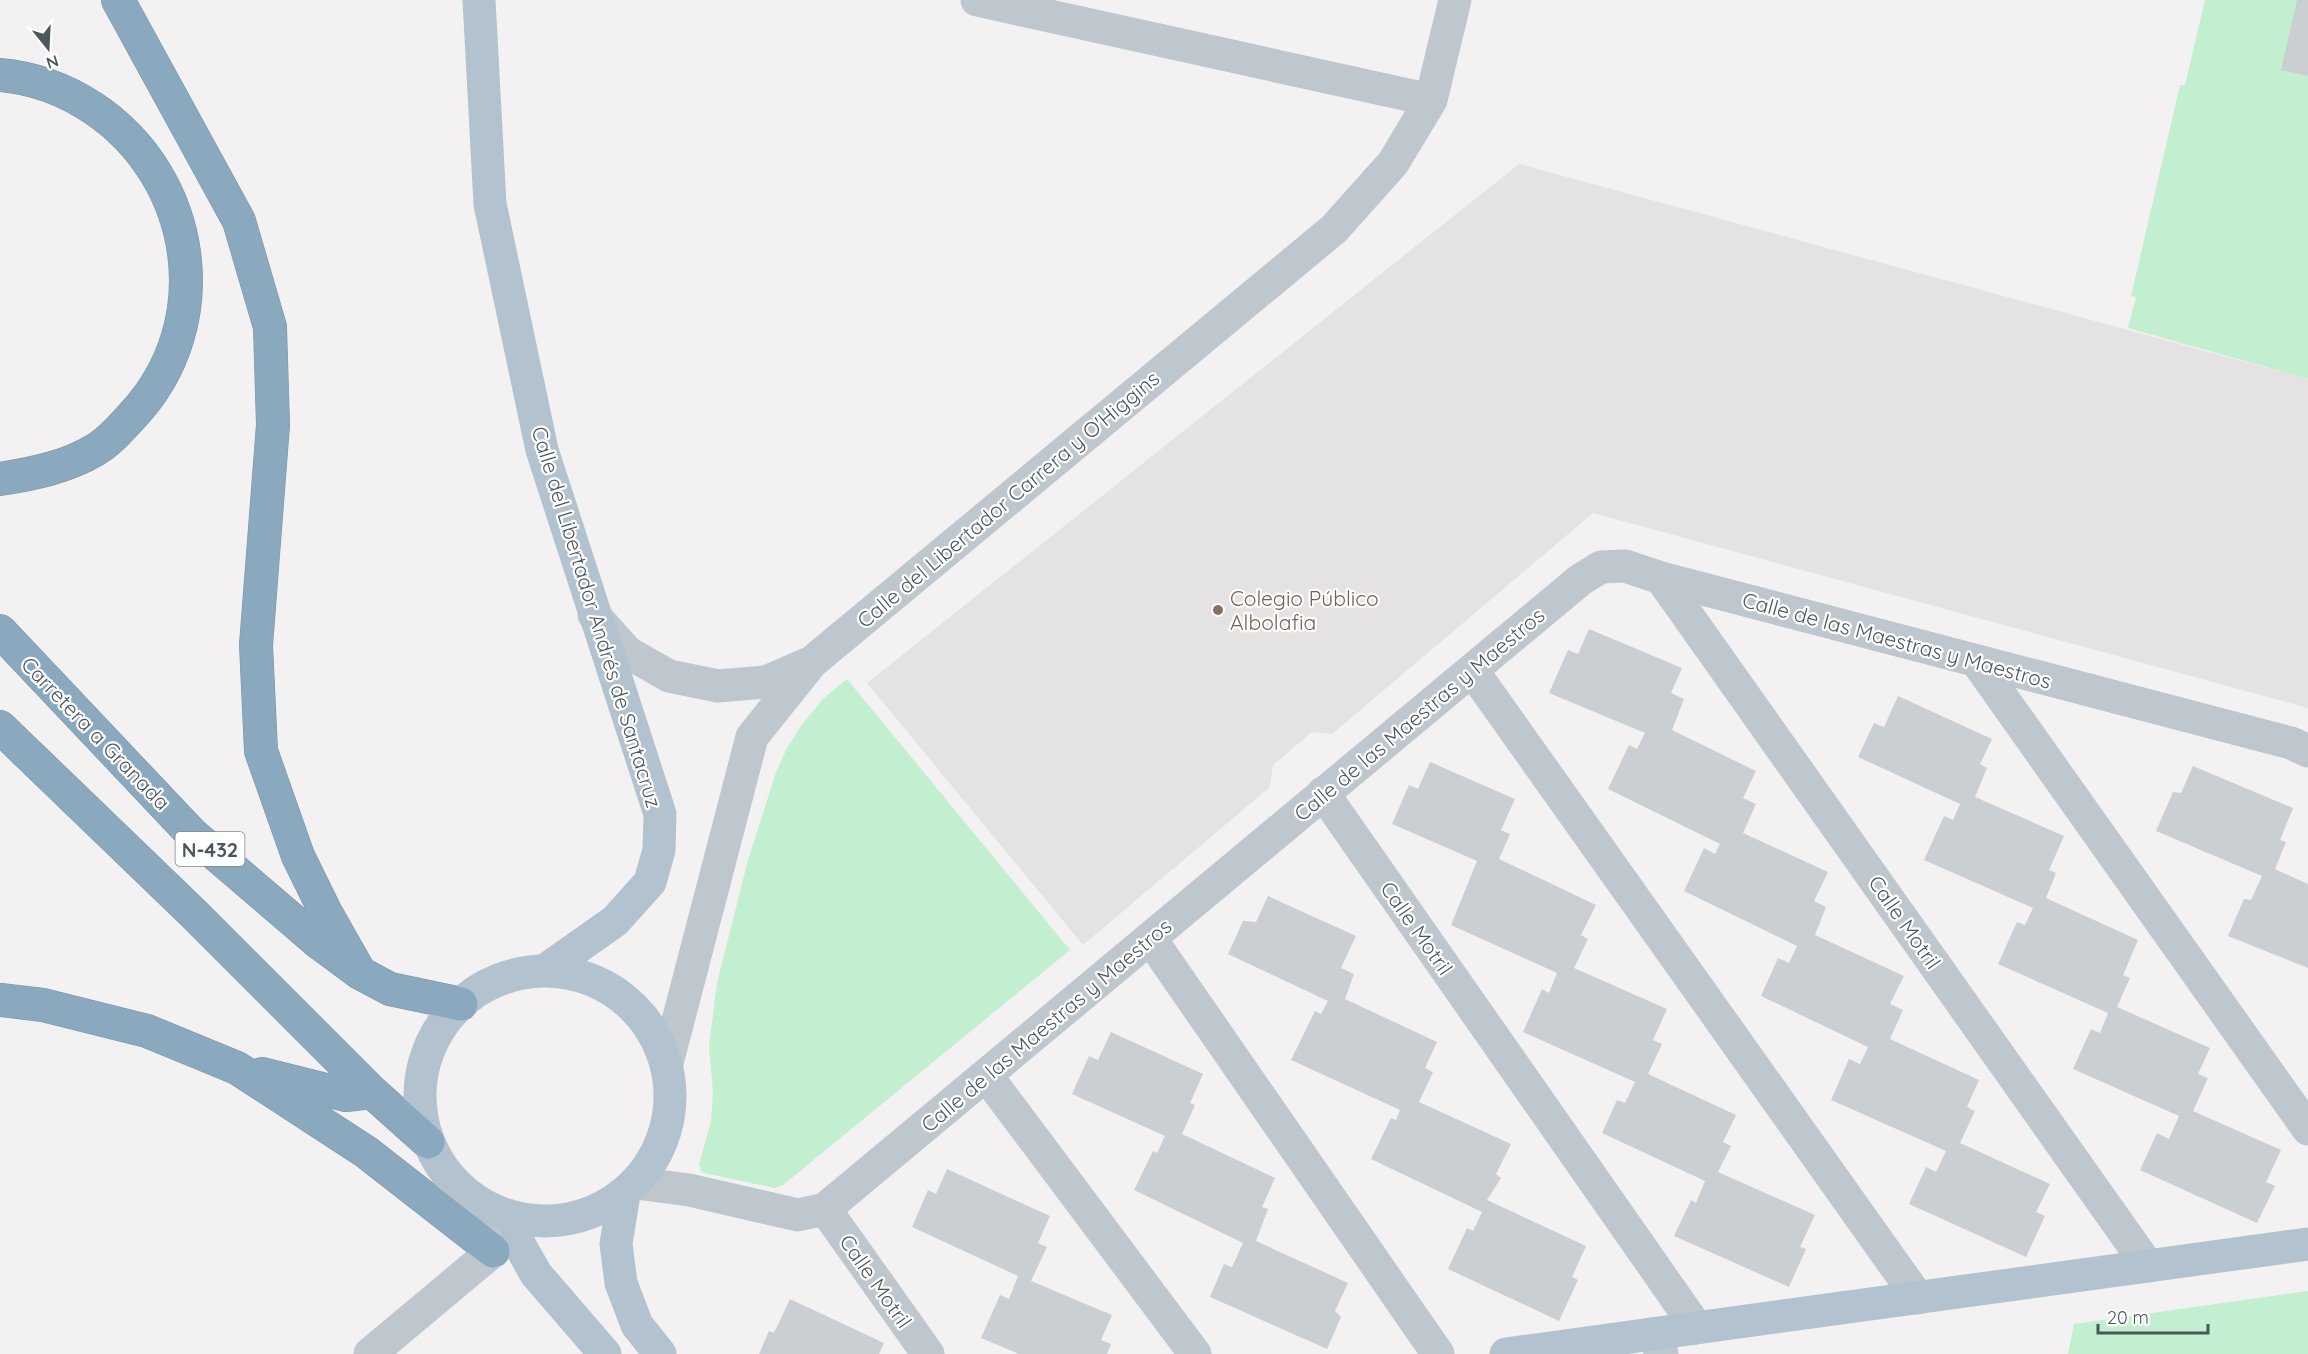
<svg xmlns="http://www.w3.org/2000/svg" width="2308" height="1354" font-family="Quicksand,sans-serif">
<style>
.education{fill:#e5e2e3}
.green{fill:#c2efcf}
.building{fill:#cbcfd3}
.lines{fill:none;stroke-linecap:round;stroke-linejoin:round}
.highway-casing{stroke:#7694aa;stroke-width:34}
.minor{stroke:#bec7cd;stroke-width:33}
.major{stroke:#b2c3cf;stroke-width:33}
.highway{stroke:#8ba9be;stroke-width:33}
.education-dot{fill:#8d6e63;stroke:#fff;stroke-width:2}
.labels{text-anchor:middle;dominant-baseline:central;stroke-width:4.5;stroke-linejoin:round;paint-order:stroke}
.shield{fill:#fff;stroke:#80898e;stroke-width:1.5}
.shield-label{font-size:20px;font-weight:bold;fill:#4a575e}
.street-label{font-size:21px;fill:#4a575e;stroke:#fff}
.education-label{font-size:21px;fill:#785e54;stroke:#fff;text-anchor:start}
</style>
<rect width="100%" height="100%" fill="#f4f1f2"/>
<!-- education -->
<path class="education" d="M1519,164L2308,379V708L1593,513L1332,734L1312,732L1273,765L1270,787L1083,945L867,683Z"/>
<!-- green -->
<path class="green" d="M2205,0H2308V379L2128,328L2136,297L2131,296L2180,85H2185Z
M847,679L1070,950L783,1185L775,1188L704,1173L701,1171L699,1164L711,1122L713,1092L709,1047L717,983L748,860L776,772L787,748L803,723L823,699Z
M2308,1291V1354H2068L2074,1324Z"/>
<!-- building -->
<path class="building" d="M2297,0H2308V76L2281,70Z
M1589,629L1682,668L1671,693L1684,699L1672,730L1756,771L1743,798L1756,804L1743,833L1828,872L1814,901L1826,907L1815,935L1904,976L1890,1004L1903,1010L1890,1039L1979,1080L1967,1107L1975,1111L1960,1143L2050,1184L2036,1212L2045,1216L2026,1257L1909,1204L1926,1167L1936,1172L1946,1151L1831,1100L1849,1059L1860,1064L1868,1047L1761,996L1778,958L1789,963L1797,946L1684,891L1704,848L1715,854L1720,844L1608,789L1629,745L1637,749L1645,733L1549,693L1568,650L1578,654Z
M1898,696L1992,739L1980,764L1987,768L1975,797L2064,836L2049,870L2056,873L2046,898L2138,940L2123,975L2130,978L2117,1007L2210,1048L2198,1074L2208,1078L2193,1111L2281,1150L2266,1182L2275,1186L2257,1223L2140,1170L2157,1133L2169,1139L2179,1116L2073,1069L2091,1029L2100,1033L2108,1013L1998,964L2017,922L2025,925L2033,908L1924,860L1944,816L1953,820L1960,804L1858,757L1874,723L1884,727Z
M1430,762L1515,799L1501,830L1510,834L1499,859L1596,905L1581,935L1588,939L1574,968L1667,1009L1653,1040L1662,1044L1648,1074L1736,1115L1723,1142L1731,1146L1718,1172L1815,1215L1800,1247L1806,1249L1789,1287L1674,1236L1691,1200L1696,1203L1705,1181L1602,1133L1617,1100L1625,1103L1635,1082L1523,1032L1542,989L1549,993L1557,973L1451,925L1477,861L1392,824L1409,785L1418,789Z
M2193,766L2293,808L2280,840L2286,842L2275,869L2308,884V968L2228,936L2244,899L2251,900L2262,876L2156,831L2173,792L2181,793Z
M1268,896L1356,936L1341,968L1354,974L1345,999L1437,1042L1425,1068L1433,1072L1419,1102L1511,1144L1496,1174L1501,1178L1487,1200L1586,1246L1572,1277L1578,1280L1559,1321L1448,1269L1467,1228L1473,1231L1482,1212L1371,1159L1391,1118L1396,1120L1400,1110L1291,1060L1315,1011L1321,1014L1328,1001L1228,954L1243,921L1256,922Z
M1111,1032L1203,1074L1190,1103L1195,1105L1182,1134L1275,1178L1262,1207L1268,1209L1256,1241L1348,1283L1335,1311L1341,1317L1327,1349L1210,1297L1224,1264L1232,1267L1243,1243L1134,1190L1153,1151L1157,1153L1165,1136L1072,1094L1089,1056L1098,1060Z
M947,1169L1050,1216L1038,1243L1047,1247L1031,1281L1112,1315L1101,1340L1111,1344L1107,1354H1019L981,1338L1000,1295L1009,1299L1018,1276L912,1227L928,1190L936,1194Z
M790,1299L884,1343L879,1354H759L769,1331L774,1333Z"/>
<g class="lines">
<!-- highway casing -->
<g class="highway-casing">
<path id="highway" d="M118,0L239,221L270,327L273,425L256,645L261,751L298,856L326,913L360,973
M0,75C35,78 64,89 93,108C197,177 219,324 132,416C121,428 109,442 95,450C67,467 32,474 0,479
M0,631L192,834L318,942L360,973L390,989L461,1004
M0,727L193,913L372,1092L428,1142
M0,1000L43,1005L147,1031L237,1068L366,1152L493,1251
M262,1074L346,1095L372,1092"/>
</g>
<!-- minor -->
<path class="minor" d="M977,0L1431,100
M1661,578L2148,1266
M594,615L627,652L669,676L718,686L766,682L807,664
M1977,662L2308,1129
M1472,670L1918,1298
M1323,793L1697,1328
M1150,938L1438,1354
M667,1063L752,737L812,662L1334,229L1393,163L1431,100L1455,0
M986,1075L1195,1354
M636,1183L689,1190L798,1215L825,1209L1580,580L1601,567L1625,566L1661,578L2291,743L2308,751
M825,1209L928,1354
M1652,1334L1662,1354
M370,1354L493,1251L502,1215"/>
<!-- major -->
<path class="major" d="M479,0L490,204L542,450L660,814L659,850L650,882L615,921L544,971
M420 1096a125 125 0 1 1 250 0a125 125 0 1 1-250 0Z
M624,1194L616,1244L621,1283L637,1325L660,1354
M515,1218L519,1244L536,1274L605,1354
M1506,1354L2308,1244"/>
<!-- highway -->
<use href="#highway" class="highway"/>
</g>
<!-- markers -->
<circle class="education-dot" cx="1218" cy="610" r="6"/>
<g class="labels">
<!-- shield labels -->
<rect class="shield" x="175.5" y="832" width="69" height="34" rx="4.5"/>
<g class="shield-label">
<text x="210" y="849">N-432</text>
</g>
<!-- street labels -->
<g class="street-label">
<text transform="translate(1008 499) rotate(-40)">Calle del Libertador Carrera y O'Higgins</text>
<text transform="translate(597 617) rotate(73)">Calle del Libertador Andrés de Santacruz</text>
<text transform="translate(1897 640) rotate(15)">Calle de las Maestras y Maestros</text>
<text transform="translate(1419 714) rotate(-40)">Calle de las Maestras y Maestros</text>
<text transform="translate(96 733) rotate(46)">Carretera a Granada</text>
<text transform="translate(1905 922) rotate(55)">Calle Motril</text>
<text transform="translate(1417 928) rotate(55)">Calle Motril</text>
<text transform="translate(1046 1025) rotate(-40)">Calle de las Maestras y Maestros</text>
<text transform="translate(876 1281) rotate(55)">Calle Motril</text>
</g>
<!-- education labels -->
<g class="education-label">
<text x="1230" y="598">Colegio Público<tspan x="1230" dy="24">Albolafia</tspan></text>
</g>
</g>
<!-- north arrow -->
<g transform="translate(48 48) rotate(162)" stroke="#ffffff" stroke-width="4.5" paint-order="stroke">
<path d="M0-4.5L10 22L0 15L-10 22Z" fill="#4a575e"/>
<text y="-9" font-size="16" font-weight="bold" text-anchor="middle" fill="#4a575e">N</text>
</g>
<!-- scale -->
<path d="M2098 1324v9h110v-9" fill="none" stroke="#4a575e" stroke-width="3"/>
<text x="2107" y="1324" font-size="18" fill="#4a575e" stroke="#ffffff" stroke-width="4.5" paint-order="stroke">20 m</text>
</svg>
